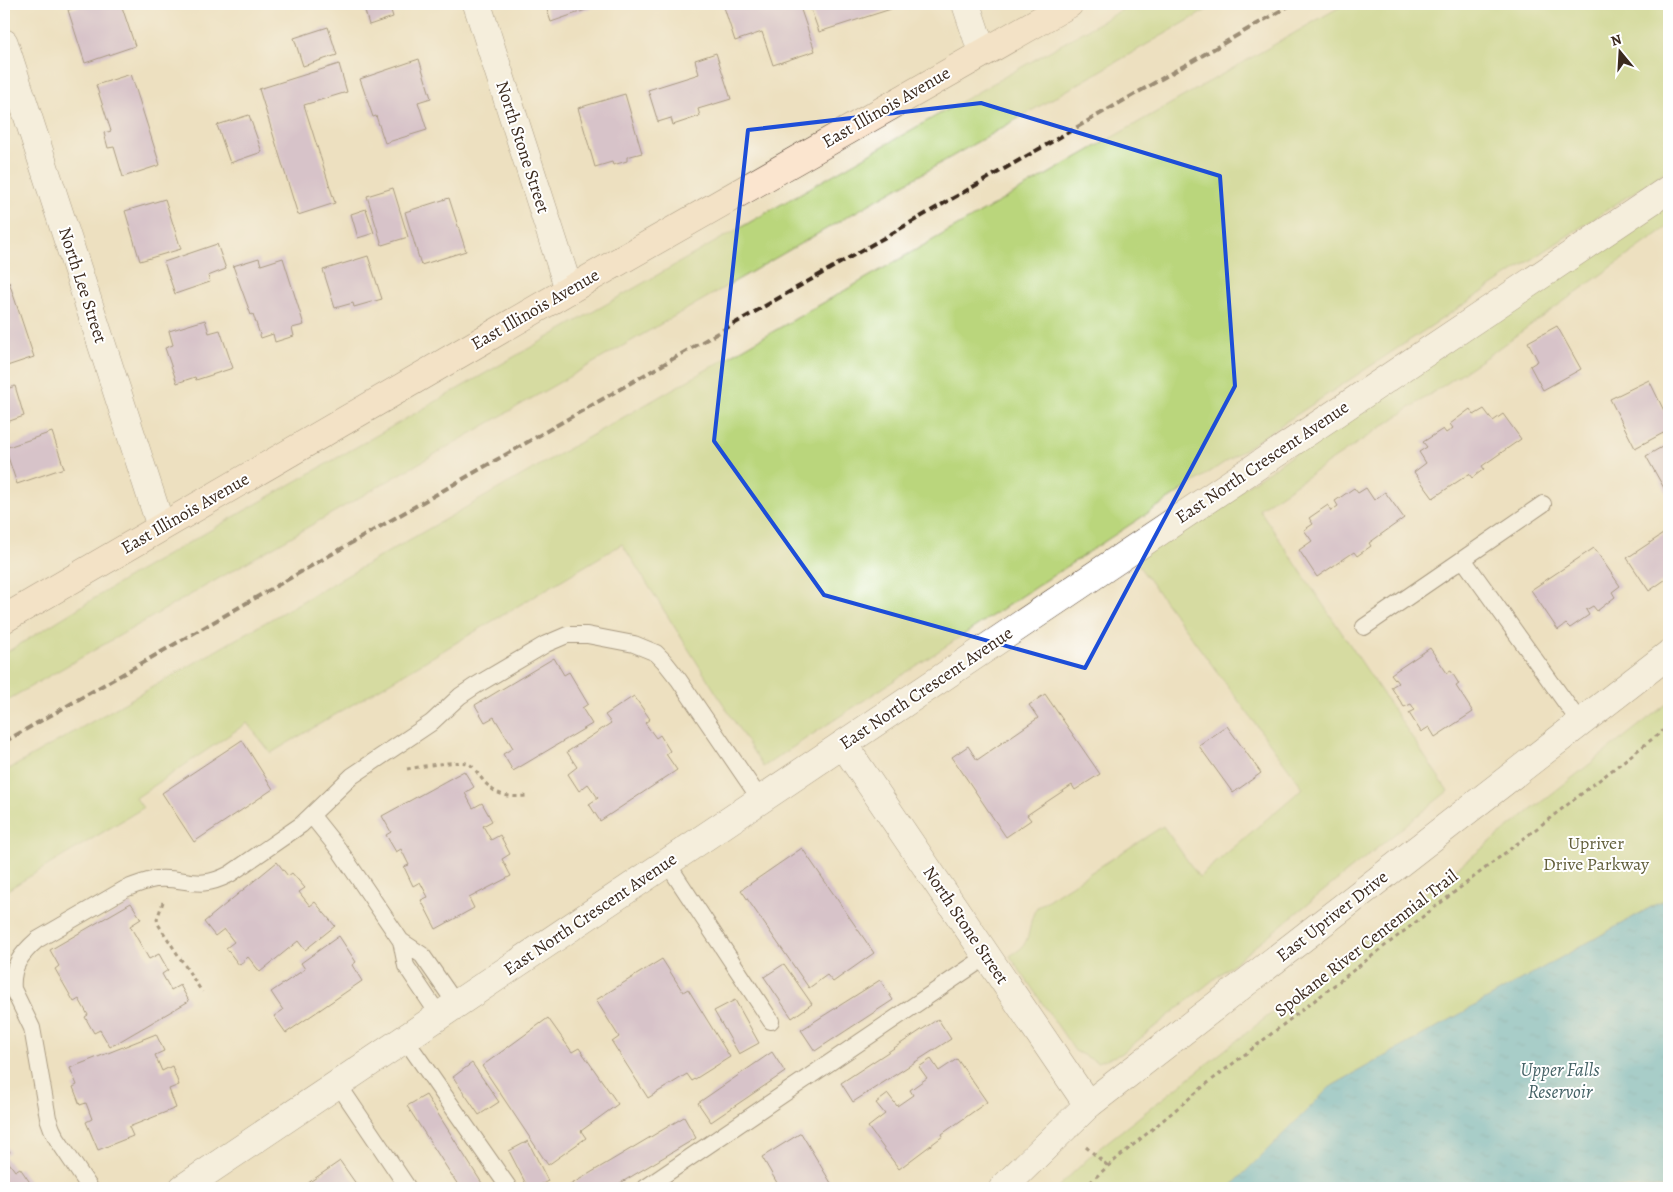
<svg xmlns="http://www.w3.org/2000/svg" width="1673" height="1192" font-family="Alegreya,serif">
<style>
.green{fill:#bad67c;stroke:#7a804d}
.water{fill:url(#water-ripples);stroke:#487078}
.building{fill:#bda0d6}
.lines{fill:none;stroke-linecap:round;stroke-linejoin:round}
.service-casing{stroke:#564536;stroke-width:18}
.minor-casing{stroke:#564536;stroke-width:29}
.tertiary-casing{stroke:#564536;stroke-width:29}
.secondary-casing{stroke:#564536;stroke-width:29}
.path{stroke:#564536;stroke-width:3;stroke-dasharray:4 4;stroke-linecap:butt}
.service{stroke:#fff;stroke-width:16}
.minor{stroke:#fff;stroke-width:28}
.tertiary{stroke:#fff;stroke-width:28}
.secondary{stroke:#fbe5cf;stroke-width:28}
.rail{stroke:#3b2a1e;stroke-width:4;stroke-dasharray:8 4;stroke-linecap:butt}
.marked{fill:none;stroke:#1d4ed8;stroke-width:4;stroke-linejoin:round}
.labels{text-anchor:middle;dominant-baseline:central;stroke-width:4;stroke-linejoin:round;paint-order:stroke}
.street-label{font-size:18px;fill:#3b2a1e;stroke:#fff}
.park-label{font-size:18px;fill:#615e3a;stroke:#fff}
.water-label{font-size:19px;font-style:italic;fill:#456266;stroke:#fff}
</style>
<defs>
<pattern id="water-ripples" width="26" height="14" patternUnits="userSpaceOnUse" patternTransform="scale(1.25)"><rect width="26" height="14" fill="#54b5d3"/><path d="M2 4q2-2 4 0t4 0M15 11q2-2 4 0t4 0" fill="none" stroke="#4793ab"/></pattern>
</defs>
<rect width="100%" height="100%" fill="#fff"/>
<filter id="ink" filterUnits="userSpaceOnUse"><feTurbulence type="fractalNoise" baseFrequency=".02" numOctaves="2"/><feDisplacementMap in="SourceGraphic" scale="10" xChannelSelector="R" yChannelSelector="G"/><feConvolveMatrix kernelMatrix="1 2 1 2 8 2 1 2 1" color-interpolation-filters="sRGB"/></filter>
<filter id="wash" filterUnits="userSpaceOnUse"><feTurbulence type="fractalNoise" baseFrequency=".0096" numOctaves="4" result="noise"/><feDisplacementMap in="SourceGraphic" scale="20" xChannelSelector="R" yChannelSelector="G"/><feGaussianBlur stdDeviation="1.12" result="paint"/><feColorMatrix in="noise" values="0 0 0 0 0 0 0 0 0 0 0 0 0 0 0 0 0 1.4 0 .05"/><feComposite in="paint" operator="in"/></filter>
<g filter="url(#wash)">
<rect width="100%" height="100%" fill="#ede0c0"/>
<!-- green -->
<path class="green" d="M1132,4H1217L4,702V654L132,575Z
M1345,4H1669V169L763,767L622,544L271,753L247,723L136,798L143,808L4,892V772Z
M1669,202V226L1486,357L1259,509L1448,791L1121,1054L1097,1062L1075,1051L1010,956C1014,953 1020,950 1023,946C1032,934 1028,920 1037,907L1163,826L1199,877L1303,788L1135,561Z
M1669,702V897L1330,1087L1229,1188H1057L1097,1150Z"/>
<!-- water -->
<path class="water" d="M1669,897V1188H1229L1330,1087Z"/>
<g id="blocks">
<!-- building -->
<path class="building" d="M87,4H121L135,46L85,63L68,10Z
M363,4H389L393,17L369,25Z
M545,4H603L551,22Z
M723,4H799L815,51L773,65L762,32L735,41Z
M809,4H889L891,9L819,32Z
M328,27L337,55L303,66L294,38Z
M716,53L731,99L698,109L700,116L673,125L671,118L658,122L648,90L699,74L695,60Z
M419,59L431,98L418,102L427,130L385,143L376,116L373,117L360,79Z
M339,64L347,92L304,105L335,203L298,215L259,89Z
M131,74L160,165L123,177L114,147L108,148L104,133L111,131L96,85Z
M625,94L642,153L627,157V161L613,165L612,162L595,167L578,108Z
M249,115L262,152L230,163L217,125Z
M393,188L408,237L382,245L367,196Z
M449,198L466,251L421,265L405,212Z
M165,199L181,249L140,261L125,211Z
M366,209L374,233L358,238L351,214Z
M217,244L226,269L208,276L210,282L175,294L164,262Z
M368,256L382,299L354,307L353,303L335,308L323,270Z
M259,258L261,265L283,258L304,325L292,328L294,336L275,342L273,334L261,338L253,314L251,315L233,266Z
M9,282L34,357L4,367V284Z
M205,320L209,333L220,330L233,368L196,380L195,377L177,383L165,348L173,345L169,331Z
M1557,326L1581,369L1543,390L1530,366L1538,361L1528,342Z
M1649,380L1669,421V430L1635,448L1610,399Z
M15,386L24,416L4,423V390Z
M1470,409L1474,415L1484,409L1493,421L1503,414L1521,439L1482,466L1484,469L1472,478L1469,474L1433,498L1414,472L1426,463L1419,452L1427,447L1423,442L1443,429L1446,433L1453,428L1450,424Z
M52,432L64,468L17,484L5,448Z
M1669,443V497L1646,456Z
M4,485L8,497L4,498Z
M1354,488L1358,493L1366,488L1374,500L1385,492L1404,518L1369,543L1371,546L1357,556L1354,552L1317,577L1299,550L1312,541L1304,530L1313,524L1309,518L1328,505L1331,511L1338,506L1335,501Z
M1663,534L1669,544V577L1649,591L1627,558Z
M1594,548L1620,586L1612,592L1615,597L1597,611L1593,606L1586,610L1589,615L1570,628L1566,624L1558,630L1531,590Z
M1430,648L1447,673L1451,671L1459,684L1456,686L1473,712L1435,737L1429,727L1421,732L1409,713L1415,710L1411,704L1404,707L1391,687L1398,683L1391,674Z
M554,658L564,675L569,672L588,704L582,708L592,724L513,771L503,754L513,748L494,717L485,722L475,705Z
M1045,694L1100,774L1075,790L1072,785L1027,815L1031,820L1006,837L952,757L968,746L977,760L1038,718L1029,705Z
M634,696L650,719L645,723L656,738L660,735L670,751L666,754L677,770L600,821L589,804L598,798L588,784L579,791L568,774L577,767L567,752L611,723L605,715Z
M1227,726L1261,773L1233,793L1199,746Z
M242,740L273,789L194,842L162,793Z
M464,771L474,787L465,793L473,808L482,803L492,821L483,826L491,840L500,835L510,854L502,859L511,876L469,898L474,908L436,929L421,900L428,897L420,882L413,886L404,867L409,865L401,849L396,852L386,835L391,832L382,816Z
M802,848L874,953L833,982L827,975L809,988L741,890Z
M277,862L288,876L292,873L305,888L299,892L310,906L315,902L335,926L305,950L298,941L260,972L248,957L239,965L226,948L234,942L224,929L215,936L204,922Z
M131,903L141,919L130,926L149,959L159,954L168,970L162,974L171,990L180,985L189,1001L110,1047L100,1030L94,1033L85,1017L88,1015L79,999L74,1002L55,969L59,966L50,950Z
M339,936L356,962L352,965L362,981L286,1033L274,1016L283,1010L271,992L305,969L301,963Z
M662,959L683,992L688,989L730,1057L692,1081L687,1074L648,1098L612,1042L619,1037L596,1000Z
M784,964L812,1004L792,1018L764,977Z
M880,980L893,1000L815,1051L801,1030Z
M735,1000L759,1043L739,1054L714,1011Z
M548,1018L572,1052L579,1048L618,1104L581,1131L586,1138L548,1165L482,1066Z
M938,1019L951,1039L853,1102L841,1083Z
M156,1034L164,1051L155,1055L162,1071L172,1066L179,1085L169,1089L176,1108L129,1127L133,1136L98,1150L86,1122L92,1119L86,1103L80,1105L73,1087L77,1085L70,1068Z
M772,1052L785,1072L711,1122L698,1103Z
M931,1059L939,1071L957,1059L987,1102L942,1134L943,1136L899,1169L868,1127L885,1114L876,1103L888,1094L897,1106L913,1095L910,1090L927,1078L919,1067Z
M472,1063L499,1102L479,1115L453,1077Z
M426,1095L485,1188H460L407,1106Z
M684,1117L696,1138L612,1188H565Z
M801,1133L834,1188H780L762,1157Z
M528,1141L548,1181L534,1188H528L509,1151Z
M4,1143L10,1152L4,1156L15,1171L20,1168L31,1184L27,1188H4Z
M340,1161L359,1188H301Z"/>
</g>
</g>
<g filter="url(#ink)">
<use href="#blocks" fill-opacity="0" stroke="#564536" stroke-width="1"/>
<g class="lines">
<!-- service casing -->
<g class="service-casing">
<path id="service" d="M1463,559L1543,504
M1364,627L1463,559L1581,724
M312,816L340,851L401,941L422,955L456,1004
M667,863L771,1021
M401,941L406,966L439,1015
M405,1039L509,1188
M338,1084L408,1188
M90,1188L57,1139L52,1129L48,1118L32,1028L13,989C11,967 21,954 37,940L125,889C135,885 145,881 156,879C187,876 196,892 230,874L301,825L352,776L431,723L460,696L475,686L546,644L567,635H587L634,644L656,653L664,661L679,680L760,799
M645,1188L987,956"/>
</g>
<!-- minor casing -->
<g class="minor-casing">
<path id="minor" d="M477,4L569,290
M966,4L982,52
M4,43L161,527
M843,744L1088,1105
M183,1188L1669,189"/>
</g>
<!-- tertiary casing -->
<g class="tertiary-casing">
<path id="tertiary" d="M1003,1188L1088,1105L1669,654"/>
</g>
<!-- secondary casing -->
<g class="secondary-casing">
<path id="secondary" d="M4,619L569,290L1069,4"/>
</g>
<!-- path -->
<path class="path" d="M407,769C419,767 460,759 469,764C473,766 477,772 479,775C493,794 503,798 526,796
M163,902L157,919L158,924L202,992
M1086,1147L1108,1166
M1084,1188L1108,1166L1204,1086L1669,726"/>
<!-- service -->
<use href="#service" class="service"/>
<!-- minor -->
<use href="#minor" class="minor"/>
<!-- tertiary -->
<use href="#tertiary" class="tertiary"/>
<!-- secondary -->
<use href="#secondary" class="secondary"/>
<!-- rail -->
<path class="rail" d="M4,742L1292,4"/>
</g>
</g>
<!-- marked area -->
<path d="M0 0H1673V1192H0ZM981,103L1220,176L1235,386L1085,668L824,595L714,441L748,130Z" fill="#ede0c0" fill-opacity=".55" fill-rule="evenodd"/>
<path class="marked" d="M981,103L1220,176L1235,386L1085,668L824,595L714,441L748,130Z"/>
<g class="labels">
<!-- street labels -->
<g class="street-label">
<text transform="translate(886 107) rotate(-30)">East Illinois Avenue</text>
<text transform="translate(523 147) rotate(72)">North Stone Street</text>
<text transform="translate(83 285) rotate(72)">North Lee Street</text>
<text transform="translate(535 309) rotate(-30)">East Illinois Avenue</text>
<text transform="translate(1262 462) rotate(-34)">East North Crescent Avenue</text>
<text transform="translate(185 513) rotate(-30)">East Illinois Avenue</text>
<text transform="translate(926 688) rotate(-34)">East North Crescent Avenue</text>
<text transform="translate(590 914) rotate(-34)">East North Crescent Avenue</text>
<text transform="translate(1332 916) rotate(-38)">East Upriver Drive</text>
<text transform="translate(966 925) rotate(56)">North Stone Street</text>
<text transform="translate(1366 943) rotate(-38)">Spokane River Centennial Trail</text>
</g>
<!-- park labels -->
<g class="park-label">
<text x="1596" y="843">Upriver<tspan x="1596" dy="21">Drive Parkway</tspan></text>
</g>
<!-- water labels -->
<g class="water-label">
<text x="1560" y="1070">Upper Falls<tspan x="1560" dy="22">Reservoir</tspan></text>
</g>
</g>
<!-- margin -->
<rect width="1673" height="1192" fill="none" stroke="#fff" stroke-width="20"/>
<!-- north arrow -->
<g transform="translate(1620 52) rotate(342)" stroke="#ffffff" stroke-width="4" paint-order="stroke">
<path d="M0-4L9 19L0 12L-9 19Z" fill="#3b2a1e"/>
<text y="-8" font-size="14" font-weight="bold" text-anchor="middle" fill="#3b2a1e">N</text>
</g>
</svg>
